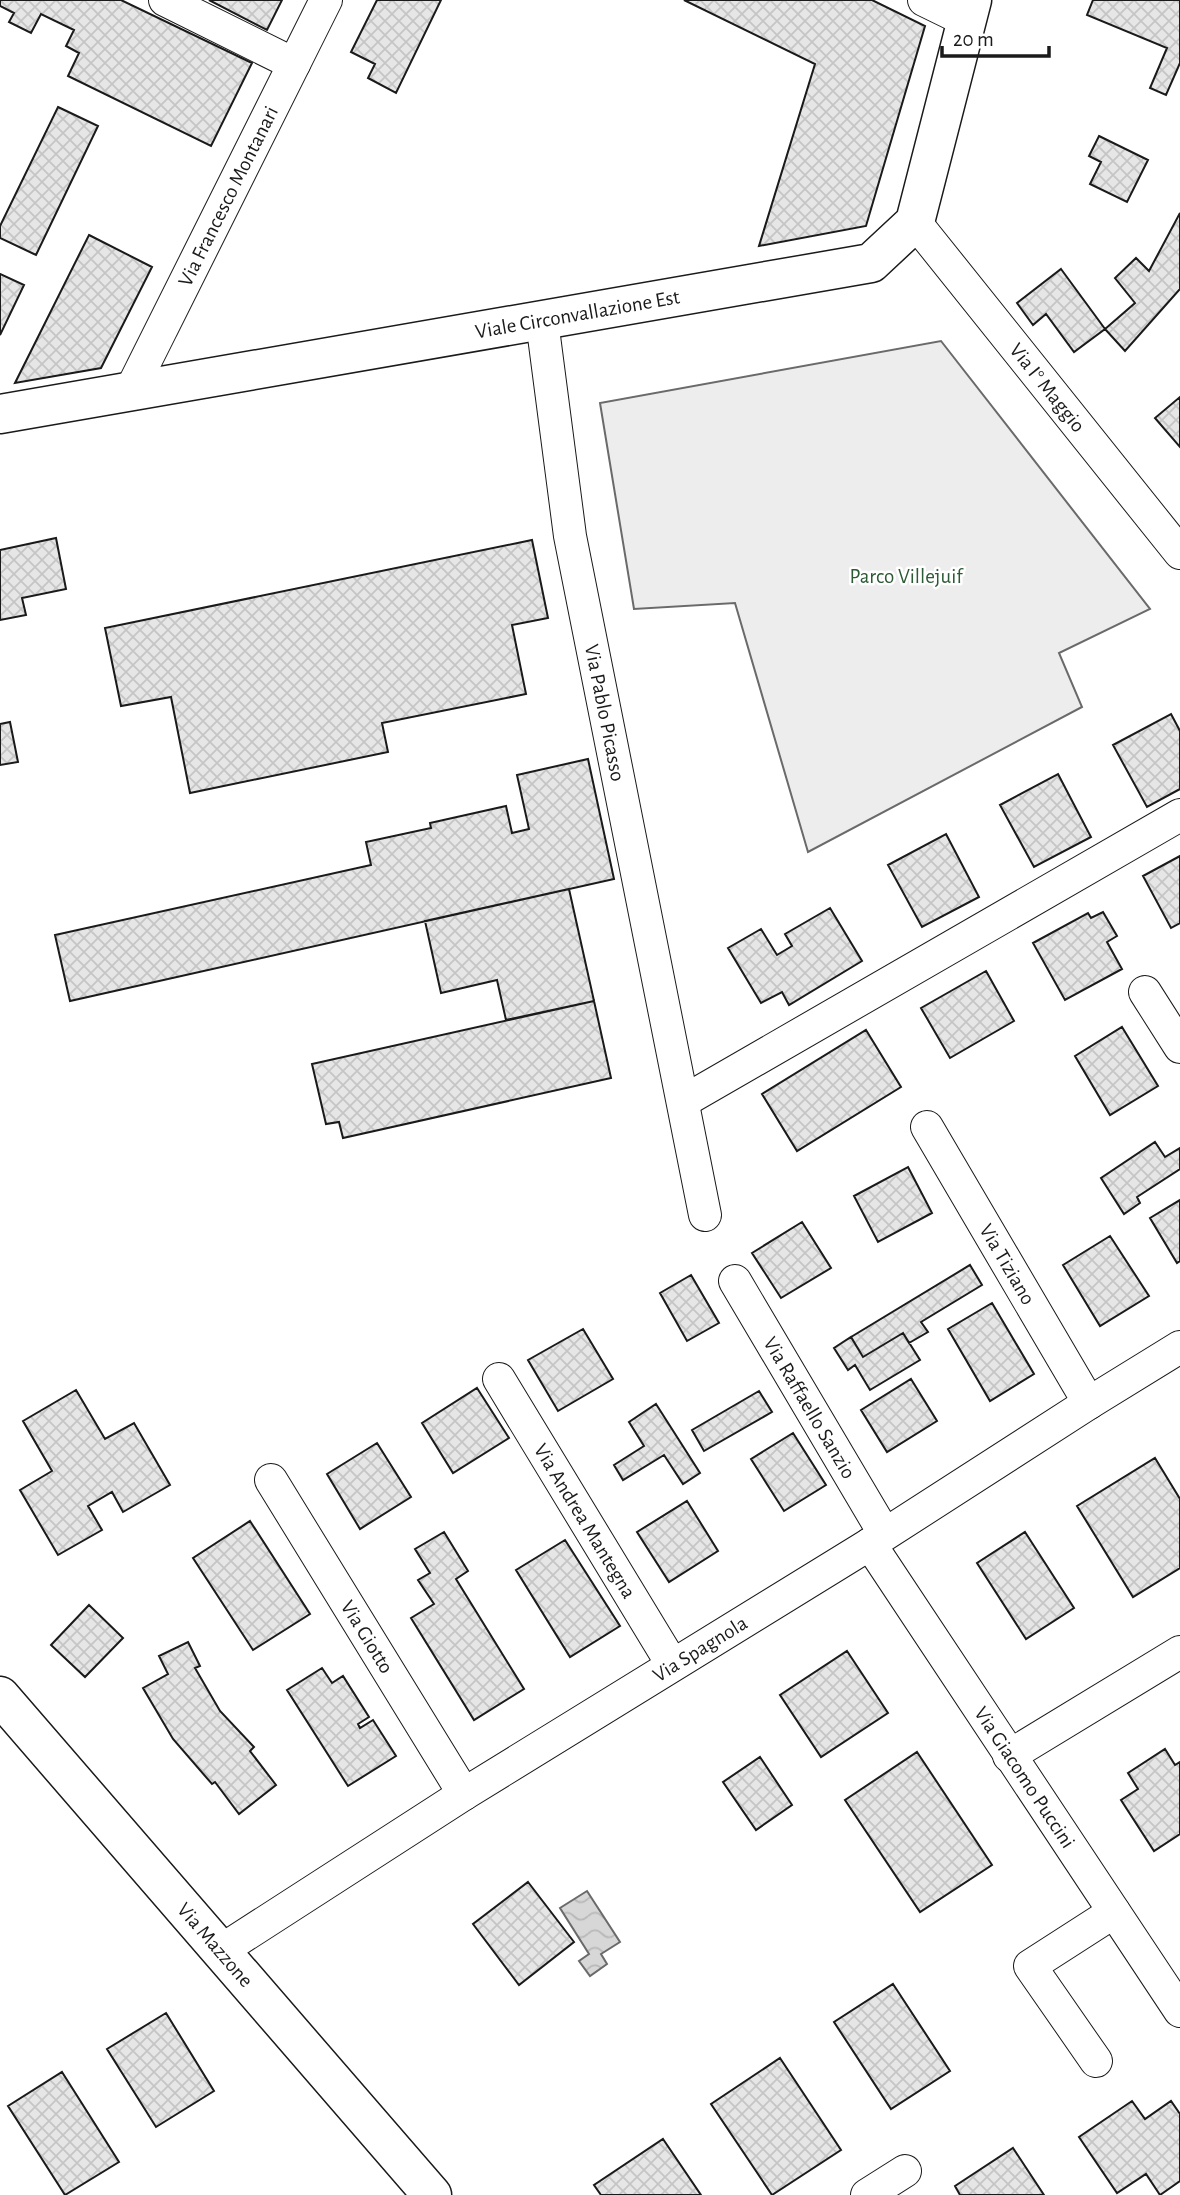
<svg xmlns="http://www.w3.org/2000/svg" width="1180" height="2195" font-family="'Alegreya Sans',sans-serif">
<style>
.built{fill:#ededed;stroke:#6a6a6a;stroke-width:2}
.water{fill:url(#water-waves);stroke:#6a6a6a;stroke-width:2}
.building{fill:url(#building-cross-hatch);stroke:#1a1a1a;stroke-width:2}
.lines{fill:none;stroke-linecap:round;stroke-linejoin:round}
.minor-casing{stroke:#1a1a1a;stroke-width:34}
.secondary-casing{stroke:#1a1a1a;stroke-width:41}
.minor{stroke:#fff;stroke-width:32}
.secondary{stroke:#fff;stroke-width:38}
.labels{text-anchor:middle;dominant-baseline:central;stroke-width:5;stroke-linejoin:round;paint-order:stroke}
.street-label{font-size:21px;fill:#1a1a1a;stroke:#fff}
.park-label{font-size:21px;fill:#2b5a34;stroke:#fff}
</style>
<defs>
<pattern id="water-waves" width="16" height="10" patternUnits="userSpaceOnUse" patternTransform="scale(1.75)"><rect width="16" height="10" fill="#d7d7d7"/><path d="M0 5q4-4 8 0t8 0" fill="none" stroke="#b8b8b8"/></pattern>
<pattern id="building-cross-hatch" width="8" height="8" patternUnits="userSpaceOnUse" patternTransform="scale(1.75)"><rect width="8" height="8" fill="#e6e6e6"/><path d="M0 0l8 8M0 8l8-8" fill="none" stroke="#c5c5c5"/></pattern>
</defs>
<rect width="100%" height="100%" fill="#fff"/>
<!-- built -->
<path class="built" d="M941,341L1150,609L1059,653L1082,707L808,852L735,603L634,609L600,403Z"/>
<!-- water -->
<path class="water" d="M587,1891L620,1942L601,1954L607,1964L590,1976L579,1961L589,1954L560,1908Z"/>
<!-- building -->
<path class="building" d="M0,0H121L252,63L211,146L68,76L79,53L66,46L74,30L41,14L31,33L9,22L14,13L0,6Z
M209,0H282L267,30Z
M377,0H441L396,93L368,78L375,64L351,52Z
M684,0H872L925,26L866,226L759,246L815,64Z
M1093,0H1180V63L1166,95L1150,88L1167,48L1087,15Z
M58,107L98,126L36,255L0,238V226Z
M1099,136L1148,160L1127,202L1090,184L1101,162L1089,156Z
M1180,213V289L1125,351L1105,329L1135,303L1115,278L1136,258L1149,271Z
M89,235L152,267L101,368L15,383Z
M1061,269L1105,329L1074,352L1046,314L1033,325L1017,303Z
M0,274L24,285L0,335Z
M1180,397V447L1155,418Z
M56,538L66,589L22,598L26,615L0,620V550Z
M532,540L548,618L512,625L526,694L382,723L388,752L190,793L171,697L121,706L105,628Z
M1171,714L1180,731V789L1147,807L1113,745Z
M10,722L18,762L0,765V724Z
M588,759L614,879L70,1001L55,935L371,865L366,842L431,828L430,823L506,806L512,833L529,829L517,775Z
M1058,774L1091,837L1034,867L1000,805Z
M946,834L979,897L922,927L888,865Z
M1180,856V923L1171,928L1143,876Z
M569,889L594,1001L506,1020L497,980L441,993L425,921Z
M830,908L862,961L789,1005L782,992L761,1003L728,948L761,929L777,955L792,946L785,934Z
M1103,912L1117,936L1107,942L1122,969L1065,1000L1033,943L1088,913L1091,918Z
M986,971L1014,1021L950,1058L921,1008Z
M594,1001L611,1078L343,1138L339,1122L326,1124L312,1064Z
M1122,1027L1158,1086L1110,1115L1075,1056Z
M866,1030L901,1087L797,1151L762,1094Z
M1155,1142L1165,1157L1180,1148V1169L1137,1197L1140,1203L1124,1214L1101,1178Z
M908,1167L932,1213L878,1242L854,1196Z
M1180,1200V1261L1177,1263L1150,1218Z
M802,1222L831,1268L781,1298L752,1253Z
M1110,1236L1149,1296L1100,1326L1063,1265Z
M970,1265L982,1285L921,1322L928,1332L909,1343L903,1333L863,1357L851,1337Z
M691,1275L719,1323L687,1341L660,1293Z
M992,1303L1034,1374L990,1401L948,1329Z
M583,1329L613,1379L558,1411L528,1360Z
M903,1333L920,1360L870,1390L855,1365L848,1370L834,1348L851,1337L863,1357Z
M911,1379L937,1421L887,1452L861,1410Z
M477,1388L509,1438L453,1473L422,1423Z
M76,1390L105,1439L134,1423L170,1485L123,1512L112,1492L88,1506L102,1530L58,1555L20,1490L52,1471L23,1421Z
M759,1391L772,1412L704,1451L692,1430Z
M656,1404L700,1473L683,1484L664,1455L623,1480L614,1465L644,1446L629,1422Z
M793,1433L826,1485L784,1511L751,1459Z
M377,1443L411,1497L360,1529L327,1474Z
M1155,1458L1180,1499V1568L1133,1597L1077,1506Z
M687,1501L718,1551L669,1582L637,1532Z
M250,1521L310,1614L253,1650L193,1558Z
M444,1532L468,1571L456,1579L524,1689L474,1720L411,1618L434,1604L418,1580L430,1573L415,1549Z
M1025,1532L1074,1608L1026,1639L977,1563Z
M565,1540L620,1626L570,1657L516,1570Z
M89,1605L123,1638L85,1677L51,1645Z
M188,1642L200,1666L195,1668L220,1711L254,1747L250,1751L276,1785L239,1814L215,1782L212,1784L173,1739L143,1688L168,1674L159,1656Z
M847,1651L888,1713L821,1757L780,1695Z
M322,1668L332,1683L343,1676L369,1717L358,1724L360,1728L373,1720L396,1756L348,1786L287,1690Z
M1165,1749L1175,1765L1180,1762V1834L1154,1851L1121,1800L1138,1789L1128,1773Z
M917,1752L992,1865L920,1912L845,1800Z
M760,1757L792,1805L756,1830L723,1782Z
M528,1882L574,1942L519,1985L473,1924Z
M893,1984L950,2071L891,2109L834,2022Z
M166,2013L214,2091L156,2127L107,2049Z
M780,2058L841,2150L772,2195L711,2104Z
M62,2072L119,2162L65,2195L8,2106Z
M1132,2101L1145,2119L1171,2101L1180,2114V2181L1160,2195L1146,2174L1117,2193L1079,2137Z
M663,2139L701,2195H601L594,2185Z
M1013,2148L1044,2195H960L955,2186Z"/>
<g class="lines">
<!-- minor casing -->
<g class="minor-casing">
<g id="minor">
<path d="M165,0L294,64"/>
<path d="M924,0L967,21"/>
<path id="s1" d="M915,222L1180,553"/>
<path id="s2" d="M542,321L570,536L705,1215"/>
<path id="s3" d="M130,392L326,0"/>
<path d="M1145,992L1180,1047"/>
<path d="M684,1101L1180,815"/>
<path id="s4" d="M927,1127L1089,1403"/>
<path id="s5" d="M735,1281L884,1533"/>
<path id="s6" d="M499,1379L672,1664"/>
<path id="s7" d="M271,1480L464,1794"/>
<path id="s8" d="M870,1544L1180,2011"/>
<path d="M1009,1756L1180,1652"/>
<path id="s9" d="M222,1950L464,1794L870,1544L1089,1403L1180,1347"/>
<path d="M1096,2061L1030,1966L1114,1912"/>
<path d="M867,2195L905,2171"/>
</g>
</g>
<!-- secondary casing -->
<g class="secondary-casing">
<g id="secondary">
<path id="s10" d="M0,414L871,263L915,222L972,0"/>
<path id="s11" d="M0,1696L432,2195"/>
</g>
</g>
<!-- minor -->
<use href="#minor" class="minor"/>
<!-- secondary -->
<use href="#secondary" class="secondary"/>
</g>
<g class="labels">
<!-- street labels -->
<g class="street-label">
<text stroke="none"><textPath href="#s3" startOffset="219">Via Francesco Montanari</textPath></text>
<text stroke="none"><textPath href="#s10" startOffset="586">Viale Circonvallazione Est</textPath></text>
<text stroke="none"><textPath href="#s1" startOffset="212">Via I° Maggio</textPath></text>
<text stroke="none"><textPath href="#s2" startOffset="397">Via Pablo Picasso</textPath></text>
<text stroke="none"><textPath href="#s4" startOffset="159">Via Tiziano</textPath></text>
<text stroke="none"><textPath href="#s5" startOffset="147">Via Raffaello Sanzio</textPath></text>
<text stroke="none"><textPath href="#s6" startOffset="166">Via Andrea Mantegna</textPath></text>
<text stroke="none"><textPath href="#s7" startOffset="184">Via Giotto</textPath></text>
<text stroke="none"><textPath href="#s9" startOffset="565">Via Spagnola</textPath></text>
<text stroke="none"><textPath href="#s8" startOffset="280">Via Giacomo Puccini</textPath></text>
<text stroke="none"><textPath href="#s11" startOffset="329">Via Mazzone</textPath></text>
</g>
<!-- park labels -->
<g class="park-label">
<text x="906" y="576">Parco Villejuif</text>
</g>
</g>
<!-- scale -->
<path d="M942 46v10h107v-10" fill="none" stroke="#1a1a1a" stroke-width="3.5"/>
<text x="953" y="46" font-size="21" fill="#1a1a1a" stroke="#ffffff" stroke-width="5" paint-order="stroke">20 m</text>
</svg>
